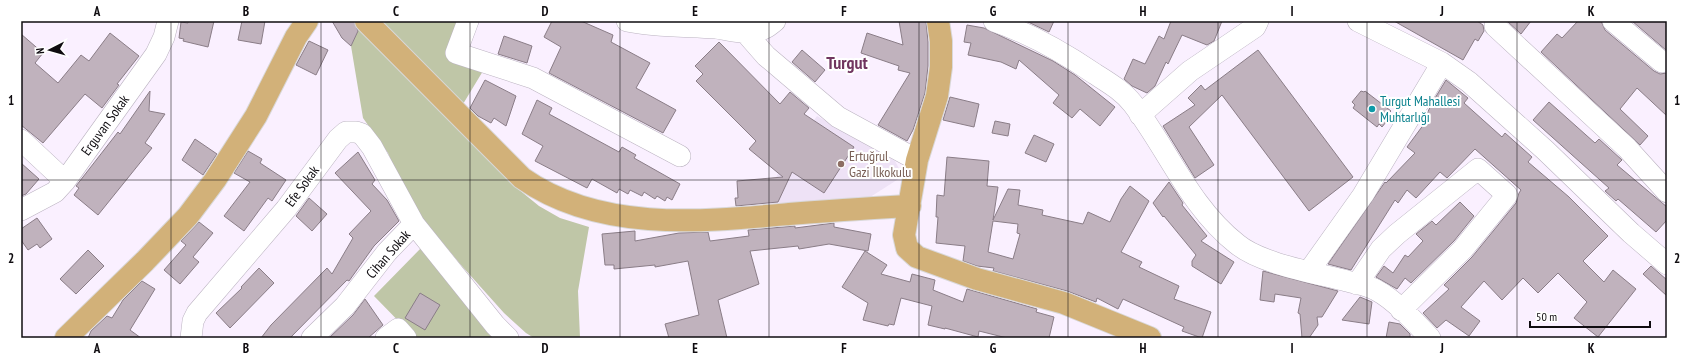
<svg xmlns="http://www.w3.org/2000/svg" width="1688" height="359" font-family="'PT Sans Narrow',sans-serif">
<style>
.built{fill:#eee2f6}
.green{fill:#bfc6a7}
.building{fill:#c0b2bd;stroke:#8a7d87;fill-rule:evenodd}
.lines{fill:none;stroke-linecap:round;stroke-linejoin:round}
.minor-casing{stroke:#bbb3c1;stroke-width:22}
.major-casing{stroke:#d9d8d9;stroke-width:24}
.minor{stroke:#fff;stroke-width:21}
.major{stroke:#d2b179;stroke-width:22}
.grid{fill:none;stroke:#0f0c10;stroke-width:1;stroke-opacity:0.55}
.culture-dot{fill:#0f9aa8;stroke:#fff;stroke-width:1.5}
.education-dot{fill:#8d6e63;stroke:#fff;stroke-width:1.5}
.labels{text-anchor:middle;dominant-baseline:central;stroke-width:4;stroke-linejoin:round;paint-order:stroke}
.culture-label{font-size:14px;fill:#0d838f;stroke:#fff;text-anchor:start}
.street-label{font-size:14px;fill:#0f0c10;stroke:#fff}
.education-label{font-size:14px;fill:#785e54;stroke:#fff;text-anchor:start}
.district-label{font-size:18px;font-weight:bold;fill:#70355f;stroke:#fff}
.neatline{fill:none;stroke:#0f0c10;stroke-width:1.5}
.grid-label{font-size:13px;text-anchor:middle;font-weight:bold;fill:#0f0c10}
</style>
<rect width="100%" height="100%" fill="#faf0ff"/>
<!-- built -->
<path class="built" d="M817,116L895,161L902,174L900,178L864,201L767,209L766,201L778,173Z"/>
<!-- green -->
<path class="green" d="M373,21H463L449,56L483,71L460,109Z
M360,26L512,184L539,206L560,218L589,227L578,291L580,338H534L526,333L504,313L461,265L423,219L403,189L388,153L363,118L351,46Z
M421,248L495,338H415L374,296Z"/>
<!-- building -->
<path class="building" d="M188,21H214L208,47L183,41L184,39L179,38L181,22L188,23Z
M242,21H265L261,44L238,40Z
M332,21H354L358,31L351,46L342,38Z
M552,21H581L613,35L611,42L650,63L636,88L676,110L663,133L549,73L561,47L544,37Z
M899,21H926L928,42V66L925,93L913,130L907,141L878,125L910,73L898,70L899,66L861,53L867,33L903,45Z
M1026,21H1054L1049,32Z
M1171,21H1222L1214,41L1207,45L1182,35L1168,64L1166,62L1155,86L1147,93L1132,86L1124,79L1133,59L1145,64L1159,36L1164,39Z
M1394,21H1477L1483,25L1484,31L1478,41L1475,39L1463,60Z
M1507,21H1531L1521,34Z
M1578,21H1601L1605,30L1654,71L1660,74L1667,73V116L1637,88L1620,109L1648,136L1640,145L1541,52L1557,34L1562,38Z
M1632,21H1667V51Z
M967,25L984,28L1053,61L1075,75L1115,107L1100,126L1080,109L1072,118L1053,103L1059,95L1019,60L1016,69L1001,62L968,55L971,43L964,42Z
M110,33L139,56L117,84L119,85L102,108L85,94L43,143L21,125V34L43,53L35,63L58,83L81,55L89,61Z
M504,36L532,46L527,63L498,54Z
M309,41L328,50L316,75L296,65Z
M719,42L780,104L790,92L809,108L804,114L854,147L824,193L792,172L778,202L736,206L735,198H738L737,181L783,177L749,149L756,141L696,81L703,74L695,66Z
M802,50L825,70L815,82L792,62Z
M1258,50L1353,177L1309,211L1222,95L1189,127L1214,165L1195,178L1163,126L1195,105L1188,98L1201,85L1205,90Z
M485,80L516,96L506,126L494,118L491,123L478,116L470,108Z
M1446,80L1468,98L1464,103L1502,137L1505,133L1532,157L1528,162L1569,197L1608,236L1583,261L1604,282L1613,270L1636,289L1598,337L1574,318L1587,302L1558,273L1538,293L1523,278L1502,300L1484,281L1461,307L1480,321L1469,336L1446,320L1437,328L1423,313L1449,289L1444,285L1472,257L1516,203L1519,193L1521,190L1475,149L1447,178L1440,172L1416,198L1407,190L1398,203L1395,200L1351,270L1328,264L1385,182L1386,183L1415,153L1407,147L1427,120L1425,118L1432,103Z
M150,91L149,111L165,114L145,143L152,148L98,215L74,195L79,188L76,186L118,132L120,134Z
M1361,91L1364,92L1365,91L1391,111L1388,114L1391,116L1382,127L1379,124L1377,127L1353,108L1355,105L1352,102Z
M950,97L979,104L974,127L943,120Z
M537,100L552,108L549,114L619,152L622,147L636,155L634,158L680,184L672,200L667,197L665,201L657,196L655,199L644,192L642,196L630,190L628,194L619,189L617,193L592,179L587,188L535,161L543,146L522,134Z
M1549,102L1595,143L1599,139L1622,160L1617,165L1667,207V220L1656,232L1618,199L1616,201L1605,191L1609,188L1533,120Z
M995,121L1010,124L1008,136L992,133Z
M1034,135L1054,144L1046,162L1025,153Z
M195,139L217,154L203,175L182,160Z
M248,151L262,159L260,163L286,180L272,201L268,198L244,231L224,216L250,182L234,173Z
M358,152L375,180L372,184L387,200L399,221L374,246L349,281L347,280L290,338H261L271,325L327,268L332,274L353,238L349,234L371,211L335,173Z
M947,157L989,161L987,186L998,187L993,220L1008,189L1020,190L1018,205L1043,210L1042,215L1083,224L1088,212L1110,222L1121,199L1130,186L1149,201L1121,252L1142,262L1139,267L1179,286L1174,299L1211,312L1202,338L1182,331L1184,327L1123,299L1118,309L1097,298L1096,302L1067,291L993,271L994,268L977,266L963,261L965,246L936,243L938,217H936L937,195L944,196ZM993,221L1018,224L1017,233L1020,234L1013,259L988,252Z
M21,163L39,179L26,194L21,196Z
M1169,182L1183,203L1182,205L1207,236L1201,241L1234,262L1221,284L1192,266V261L1196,255L1164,216L1163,217L1153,203Z
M309,198L327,214L312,231L296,216Z
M1460,202L1474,216L1454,241L1411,283L1405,278L1397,289L1376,277L1384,266L1393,273L1405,255L1408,257L1423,241L1416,234L1432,221L1436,225Z
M37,218L52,239L40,248L37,244L28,250L21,240V229Z
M199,222L213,233L193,257L199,262L180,284L164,270L186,245L181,241Z
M834,223V227L871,234L868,251L829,244L799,249L798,246L750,251L759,284L718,300L727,338H669L665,324L699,315L688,261L655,267V265L614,269V265H605L602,234L635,231V241L679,233L708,232L710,241L749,236L748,230L795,226V228Z
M88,250L104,266L76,294L60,279Z
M865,251L887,265L881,274L910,282L912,274L935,280L933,290L963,302L967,289L1037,309L1036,312L1054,317L1049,338H1007L979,331L978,337L945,328V329L928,325L932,306L901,298L894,325L889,324L888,326L863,320L868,303L842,287Z
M1651,266L1667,280V296L1643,274Z
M259,268L274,283L230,328L216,313L242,288L241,287Z
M1263,271L1338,291L1322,317H1317L1318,325L1309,338H1302L1300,314L1298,313L1301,298L1275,294L1274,302L1260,300Z
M142,281L155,289L130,330L141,338H88L91,331L107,316L112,318L123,300Z
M420,293L440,305L425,330L405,318Z
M1360,297L1372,302L1369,324L1342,320Z
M365,299L383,325L368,338H329L353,315Z
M1389,322L1400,324L1410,334V338H1386Z"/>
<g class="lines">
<!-- minor casing -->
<g class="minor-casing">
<path id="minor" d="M468,21L456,53L533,78L680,156
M627,21C656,27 686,26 716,28C729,30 743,34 756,31C764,30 769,26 775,21
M994,21C1031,34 1063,52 1095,74C1109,83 1123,91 1133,104C1168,150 1190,207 1237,244C1261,264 1316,273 1347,281C1357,284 1368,285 1376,290C1395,300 1415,322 1430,338
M1358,21L1442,63L1469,82L1545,150L1631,233L1667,264
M1613,21L1662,62
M1495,26L1627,148L1667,192
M745,32L766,56L838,117L917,160
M1140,115L1190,71L1255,27L1258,21
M21,140L65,181
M21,210L55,192L65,181L156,54L164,37L168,21
M1309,271L1363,195L1442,63
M1357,284L1381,249L1397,234L1478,169L1507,195L1463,249L1401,310
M191,338L193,321L197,313L286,209L338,139L346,132H356L362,134L372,147L414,224L495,325L508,338
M312,338L345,306L387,252L414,224
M386,338L398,329L406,338"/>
</g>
<!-- major casing -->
<g class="major-casing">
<path id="major" d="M366,21L522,178C599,232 700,222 789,214C829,211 869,208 910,206
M938,21L941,41V67L937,96L917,160L904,235L907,248L917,257L977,279L1064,303L1150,338
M66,338L145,261L188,216L215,180L256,116L296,37L307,21"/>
</g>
<!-- minor -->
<use href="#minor" class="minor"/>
<!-- major -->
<use href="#major" class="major"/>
</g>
<!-- grid -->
<path class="grid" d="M171,21V338M321,21V338M470,21V338M620,21V338M769,21V338M919,21V338M1068,21V338M1218,21V338M1367,21V338M1517,21V338M21,180H1667"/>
<!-- markers -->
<circle class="culture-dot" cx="1372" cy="109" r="4"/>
<circle class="education-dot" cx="841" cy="164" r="4"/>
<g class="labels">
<!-- culture labels -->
<g class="culture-label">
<text x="1380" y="101">Turgut Mahallesi<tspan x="1380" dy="16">Muhtarlığı</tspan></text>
</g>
<!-- street labels -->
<g class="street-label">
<text transform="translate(105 125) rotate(-54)">Erguvan Sokak</text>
<text transform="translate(302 186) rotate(-54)">Efe Sokak</text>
<text transform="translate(388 254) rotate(-49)">Cihan Sokak</text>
</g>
<!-- education labels -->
<g class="education-label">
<text x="849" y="156">Ertuğrul<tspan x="849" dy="16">Gazi İlkokulu</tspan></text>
</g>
<!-- district labels -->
<g class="district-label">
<text x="847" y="62">Turgut</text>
</g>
</g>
<!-- border -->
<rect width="1688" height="359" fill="none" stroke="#ffffff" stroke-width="44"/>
<!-- north arrow -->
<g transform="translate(50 50) rotate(264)" stroke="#ffffff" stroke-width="3" paint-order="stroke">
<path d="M0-3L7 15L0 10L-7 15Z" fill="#0f0c10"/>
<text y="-6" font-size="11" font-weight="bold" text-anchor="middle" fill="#0f0c10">N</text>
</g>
<!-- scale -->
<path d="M1530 321v6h120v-6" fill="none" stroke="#0f0c10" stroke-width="2"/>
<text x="1536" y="321" font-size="12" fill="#0f0c10" stroke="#ffffff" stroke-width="3" paint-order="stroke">50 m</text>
<rect x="22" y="22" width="1644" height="315" class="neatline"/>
<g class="grid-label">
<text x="97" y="16">A</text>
<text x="246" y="16">B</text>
<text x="396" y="16">C</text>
<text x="545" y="16">D</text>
<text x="695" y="16">E</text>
<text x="844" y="16">F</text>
<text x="993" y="16">G</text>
<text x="1143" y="16">H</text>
<text x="1292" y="16">I</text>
<text x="1442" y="16">J</text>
<text x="1591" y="16">K</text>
<text x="11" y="105">1</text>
<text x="1677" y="105">1</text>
<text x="11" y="263">2</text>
<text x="1677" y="263">2</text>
<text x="97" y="353">A</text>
<text x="246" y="353">B</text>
<text x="396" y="353">C</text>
<text x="545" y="353">D</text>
<text x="695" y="353">E</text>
<text x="844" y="353">F</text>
<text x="993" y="353">G</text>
<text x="1143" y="353">H</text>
<text x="1292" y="353">I</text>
<text x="1442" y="353">J</text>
<text x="1591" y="353">K</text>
</g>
</svg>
